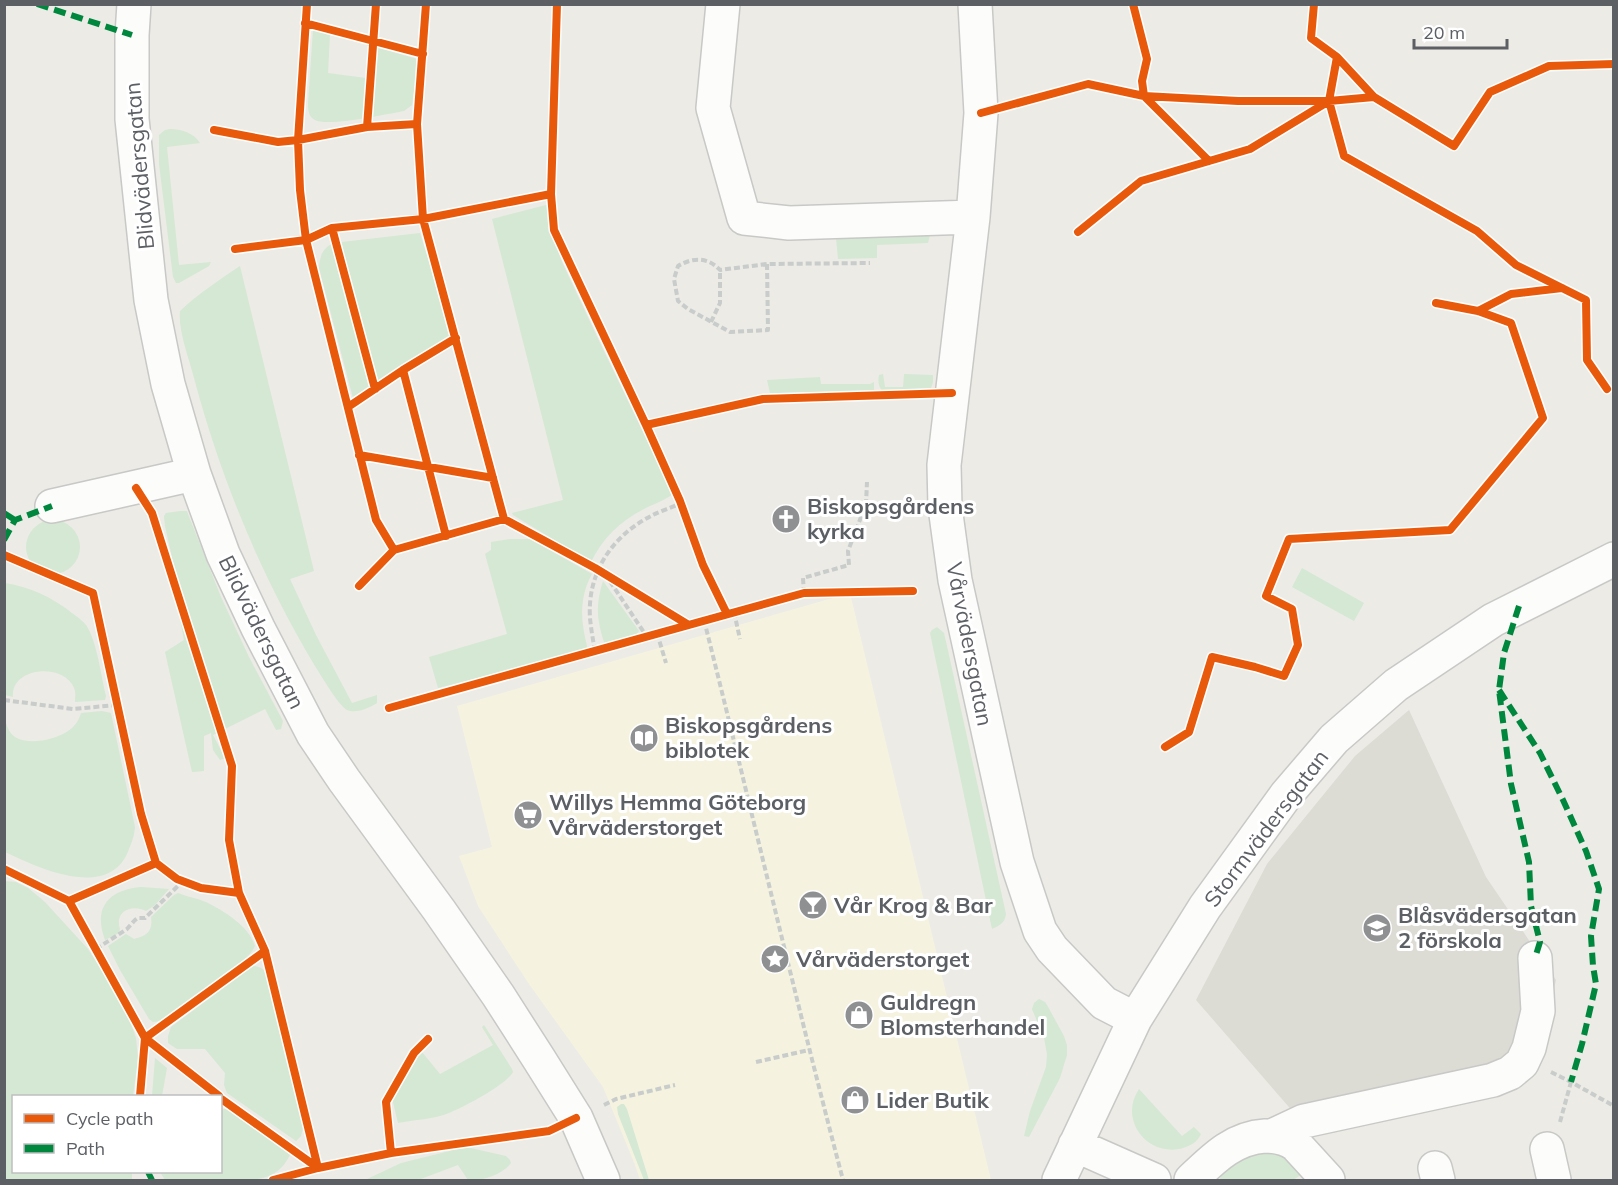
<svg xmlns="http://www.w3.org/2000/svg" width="1618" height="1185" font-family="Mulish,sans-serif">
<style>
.commercial{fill:#f5f3e0}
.education{fill:#dcdbd4}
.green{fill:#d4e8d4}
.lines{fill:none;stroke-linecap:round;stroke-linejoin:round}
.minor-casing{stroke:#c8c8c7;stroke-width:36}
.path{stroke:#c8ccca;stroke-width:4;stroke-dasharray:6 3;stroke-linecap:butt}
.minor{stroke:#fcfcfb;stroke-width:33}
.quiet{stroke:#00873e;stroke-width:6;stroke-dasharray:12 6;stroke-linecap:butt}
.cycleway-casing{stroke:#fff;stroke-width:11}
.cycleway{stroke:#e8590c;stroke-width:8}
.labels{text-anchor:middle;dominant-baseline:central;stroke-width:6;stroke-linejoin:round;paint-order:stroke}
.street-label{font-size:22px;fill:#5c5f64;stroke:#fff}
.poi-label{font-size:22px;font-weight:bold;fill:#5c5f64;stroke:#fff;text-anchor:start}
</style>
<rect width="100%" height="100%" fill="#ecebe6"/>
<!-- commercial -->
<path class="commercial" d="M850,593L991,1180H640L635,1165L603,1087L529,984L478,906L459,856L492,847L457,706Z"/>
<!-- education -->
<path class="education" d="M1409,710L1486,877L1556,980L1538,1061L1295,1114L1196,1000L1267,864L1355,756Z"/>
<!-- green -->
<path class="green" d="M313,29L330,34L328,73L366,78L368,45L417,59L418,60L412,105L404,111C387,114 328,127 315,120C309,117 308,111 308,104Z
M170,129C181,129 194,133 200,143L167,147L179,265L211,262L209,266L179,283H176L173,277L159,164V135L165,130Z
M550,204L556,245L562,262L601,345L673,494C664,501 653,504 644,509C620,521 603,538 591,562L513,515L512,513L563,500L492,219Z
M420,233L429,262L452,345L354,402L319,268C320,256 322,249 333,243Z
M954,234L930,235L928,243L877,245V258L838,259L836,238Z
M240,266L314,571L290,579L316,635L352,703L377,695V703C369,708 356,714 347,710C338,705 321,675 315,666C261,576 221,479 194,378C189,358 178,331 180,311C198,294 219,280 240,266Z
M883,374L885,387H903L904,374L933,375V382L931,388L882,391C878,385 878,381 879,375Z
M820,377L821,384H870L874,382V392L770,393L767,380Z
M180,511H187L188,514L221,597L249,657L283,721L281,729L276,730L265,709L213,735L225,758L220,760L213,750L211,733L204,736V771L192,772L165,652L184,640L179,614L184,611L165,526L164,516L166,513Z
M26 547a27 27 0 1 1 54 0a27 27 0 1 1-54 0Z
M510,539H530L592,574C578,599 581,624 588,650L438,688L429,657L507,634L485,554L491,550V542Z
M1302,568L1364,603L1354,621L1292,587Z
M603,581L639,631C633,641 616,642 605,645C597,621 595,606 603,581Z
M5,583C30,587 52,597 72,613C76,616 82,620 86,625C97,641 101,676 106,696L105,700L75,702C75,698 76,692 74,688C64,662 10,667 13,697L5,695Z
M937,627L944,633L947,646L1006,914C1005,923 999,926 992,929L930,633L932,630Z
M102,711L111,713L135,827C134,838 131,844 127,854C105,900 37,867 5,852V720C7,726 9,733 15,737C31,747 68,738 77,722C79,719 80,716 81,713Z
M4,881L16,882L28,888L45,902L88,949L109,982L131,1024L136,1038L138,1059L133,1096H14V1172H132V1180H5Z
M141,887L169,889L155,905L146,911C132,904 114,911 120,929L119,933L105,940C93,908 108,890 141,887Z
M178,893C187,897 197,898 206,902C224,911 249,926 255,946C250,958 235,966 224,974C203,990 182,1006 160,1021L153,1022L149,1019L120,970L108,946L126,934L134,939C148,936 153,930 151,917L174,895Z
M253,966C265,967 266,973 270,983L288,1057L303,1128L301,1136L296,1141L227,1093L224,1085L225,1073L205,1049H177L168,1043V1036L171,1027Z
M1039,999L1045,1002L1047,1005L1064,1036L1067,1045V1055L1060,1078L1029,1137L1024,1136L1030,1111L1046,1067L1047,1054L1044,1038L1032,1009L1034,1003Z
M484,1025L512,1069L513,1072C506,1085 464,1107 449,1113C435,1119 413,1120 398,1123L392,1098L416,1059L422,1052L440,1074L493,1045L482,1027Z
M155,1058L167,1068L162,1096H152Z
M1139,1089L1182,1136L1194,1127L1201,1134C1197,1142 1192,1145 1183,1148C1148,1158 1118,1120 1139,1089Z
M621,1104H624L627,1109L649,1180H644L618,1114L617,1107Z
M228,1108L243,1116L288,1151L290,1155C285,1164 281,1170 271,1175C250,1185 190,1181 165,1180L160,1172H220L221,1110Z
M466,1147L506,1156L510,1160L511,1163C502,1175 483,1181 468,1180L458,1165L418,1180H365L401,1163Z
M1272,1151L1285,1156L1301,1175L1293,1180H1220C1221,1169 1237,1157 1247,1153C1254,1150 1265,1151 1272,1151Z"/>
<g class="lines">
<!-- minor casing -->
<g class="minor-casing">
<path id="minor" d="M134,4L132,35V119L151,300L168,384L194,474L223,554L258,628L313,734L344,780L439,910L498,995L539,1059L576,1118L603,1180
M723,4L713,108L744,218L789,223L973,217
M975,4L981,113L973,217L944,465L945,507L955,580L1017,862L1040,931L1052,949L1104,1003L1135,1019
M52,506L194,474
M1272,1136L1304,1121L1493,1080L1510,1073L1522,1063L1529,1048L1538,1011L1535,958
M1075,1145L1154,1180
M1547,1149L1554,1180
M1435,1168L1438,1180
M1059,1180L1135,1019L1205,907L1286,795L1334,739L1396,685L1493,620L1614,559
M1191,1180C1213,1159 1233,1138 1265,1136C1277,1136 1287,1138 1296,1145L1328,1180"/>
</g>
<!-- path -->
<path class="path" d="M767,264L768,330L730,332L688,309L678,301L674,279L678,266C693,257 708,257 720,270L767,264L870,263
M711,322L720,303V270
M605,574L647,637
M804,593L803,578L849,565L848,551L866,504L867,482
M734,612L740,639
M704,620C751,807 794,994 843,1180
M657,633L666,663
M595,651C593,640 591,629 590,618C587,573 612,536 651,516C660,511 671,508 681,503
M4,700L73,709L117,705
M96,949L127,929L135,920L138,918H145L183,881
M756,1062L809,1050
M1551,1072L1571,1082L1614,1106
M604,1105L616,1099L675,1085
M1560,1122L1571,1082"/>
<!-- minor -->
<use href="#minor" class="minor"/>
<!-- quiet -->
<path class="quiet" d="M37,4L132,35
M4,513L15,520
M4,540L15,520L52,506
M1519,606L1504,653L1499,690L1511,784L1529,862L1531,906L1540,942L1535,958
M1499,690L1540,753L1563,800L1586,851L1599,889L1591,936L1593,966L1596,984L1582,1044L1571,1082
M148,1172L152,1180"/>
<!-- cycleway casing -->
<g class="cycleway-casing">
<path id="cycleway" d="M307,4L298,140L300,190L306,240L376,520L394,550
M426,4L417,124L423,219L504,519
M557,4L551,194L554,230L646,425L680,501L703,565L727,614
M1133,4L1147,59L1142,81L1144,96L1209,161
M305,23L423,54
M1337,57L1374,97L1454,146L1490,92L1549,66L1614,64
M1329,101L1344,156L1477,231L1516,265L1586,300L1587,360L1607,389
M981,113L1088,84L1144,96L1238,101H1329L1374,97
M367,127L376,4
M214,130L278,142L298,140L367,127L417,124
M332,228L375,389
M1078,232L1141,181L1250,149L1329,101L1337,57L1311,38L1314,4
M235,249L306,240L332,228L423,219L551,194
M1478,311L1511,294L1562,288
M403,370L446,536
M348,407L403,370L456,338
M646,425L763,399L952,393
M359,455L493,478
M136,488L152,513L232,766L229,840L239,893L265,951L318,1168L273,1180
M4,555L93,593L141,814L156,863
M359,586L394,550L504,519L595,568L687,624
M389,708L804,593L913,591
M1165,747L1189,732L1212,657L1255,667L1284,676L1298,645L1292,609L1266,596L1289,539L1450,530L1543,418L1511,323L1478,311L1436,303
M4,869L69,901L156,863L177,879L201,888L239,893
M69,901L145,1038L140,1096
M219,1096L145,1038L265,951
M220,1098L318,1168L391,1153L549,1131L576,1118
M391,1153L386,1102L414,1053L428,1039"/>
</g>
<!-- cycleway -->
<use href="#cycleway" class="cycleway"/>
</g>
<!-- icons -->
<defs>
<g id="church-disc" transform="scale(1.5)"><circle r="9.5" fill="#8e9092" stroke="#fff"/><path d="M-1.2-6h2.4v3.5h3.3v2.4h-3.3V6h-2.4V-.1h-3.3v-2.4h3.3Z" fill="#fff"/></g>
<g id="library-disc" transform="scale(1.5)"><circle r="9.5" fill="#8e9092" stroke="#fff"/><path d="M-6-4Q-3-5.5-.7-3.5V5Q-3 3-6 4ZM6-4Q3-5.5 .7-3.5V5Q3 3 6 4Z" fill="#fff"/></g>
<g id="supermarket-disc" transform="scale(1.5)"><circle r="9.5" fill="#8e9092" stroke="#fff"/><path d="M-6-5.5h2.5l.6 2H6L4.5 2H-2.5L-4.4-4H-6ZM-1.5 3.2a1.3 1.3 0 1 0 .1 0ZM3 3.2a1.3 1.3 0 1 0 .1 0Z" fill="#fff"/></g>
<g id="bar-disc" transform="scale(1.5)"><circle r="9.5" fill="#8e9092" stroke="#fff"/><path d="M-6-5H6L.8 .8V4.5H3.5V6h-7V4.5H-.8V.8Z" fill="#fff"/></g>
<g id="school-disc" transform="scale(1.5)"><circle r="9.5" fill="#8e9092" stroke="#fff"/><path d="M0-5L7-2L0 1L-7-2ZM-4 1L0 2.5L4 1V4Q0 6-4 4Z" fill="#fff"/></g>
<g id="sight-disc" transform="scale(1.5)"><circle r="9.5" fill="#8e9092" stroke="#fff"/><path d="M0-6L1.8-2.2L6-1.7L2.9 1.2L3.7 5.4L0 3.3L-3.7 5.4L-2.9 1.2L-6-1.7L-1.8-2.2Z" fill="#fff"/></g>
<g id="shop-disc" transform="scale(1.5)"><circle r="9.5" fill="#8e9092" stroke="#fff"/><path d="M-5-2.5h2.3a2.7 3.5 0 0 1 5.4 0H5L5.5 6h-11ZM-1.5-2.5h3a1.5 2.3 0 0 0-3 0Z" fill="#fff"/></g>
</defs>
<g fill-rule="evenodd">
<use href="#church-disc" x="786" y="519"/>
<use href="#library-disc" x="644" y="738"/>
<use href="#supermarket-disc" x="528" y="815"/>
<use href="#bar-disc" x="813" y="905"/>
<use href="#school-disc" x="1377" y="928"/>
<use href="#sight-disc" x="775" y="959"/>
<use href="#shop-disc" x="859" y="1015"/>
<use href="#shop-disc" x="855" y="1100"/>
</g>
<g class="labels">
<!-- street labels -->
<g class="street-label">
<text transform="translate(139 166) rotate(-95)">Blidvädersgatan</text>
<text transform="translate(262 632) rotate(64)">Blidvädersgatan</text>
<text transform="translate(970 644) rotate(79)">Vårvädersgatan</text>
<text transform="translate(1266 828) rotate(-53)">Stormvädersgatan</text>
</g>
<!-- poi labels -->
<g class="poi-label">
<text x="807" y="506">Biskopsgårdens<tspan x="807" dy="25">kyrka</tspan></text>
<text x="665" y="725">Biskopsgårdens<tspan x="665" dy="25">biblotek</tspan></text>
<text x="549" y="802">Willys Hemma Göteborg<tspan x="549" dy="25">Vårväderstorget</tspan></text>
<text x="834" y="905">Vår Krog &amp; Bar</text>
<text x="1398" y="915">Blåsvädersgatan<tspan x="1398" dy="25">2 förskola</tspan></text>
<text x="796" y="959">Vårväderstorget</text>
<text x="880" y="1002">Guldregn<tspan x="880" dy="25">Blomsterhandel</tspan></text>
<text x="876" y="1100">Lider Butik</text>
</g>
</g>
<!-- border -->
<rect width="1618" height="1185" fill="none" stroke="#5c5f64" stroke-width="12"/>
<!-- legend -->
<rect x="12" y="1095" width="210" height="78" fill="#ffffff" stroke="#bebfc1" stroke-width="1.5"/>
<rect x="24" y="1114" width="30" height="9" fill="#e8590c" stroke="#bebfc1" stroke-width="1.5"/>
<text x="66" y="1125" font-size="18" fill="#5c5f64">Cycle path</text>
<rect x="24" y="1144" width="30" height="9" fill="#00873e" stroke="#bebfc1" stroke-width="1.5"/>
<text x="66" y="1155" font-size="18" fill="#5c5f64">Path</text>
<!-- scale -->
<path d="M1414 39v9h93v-9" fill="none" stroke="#5c5f64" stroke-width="3"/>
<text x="1423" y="39" font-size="18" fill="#5c5f64" stroke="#ffffff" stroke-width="4.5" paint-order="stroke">20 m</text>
</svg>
